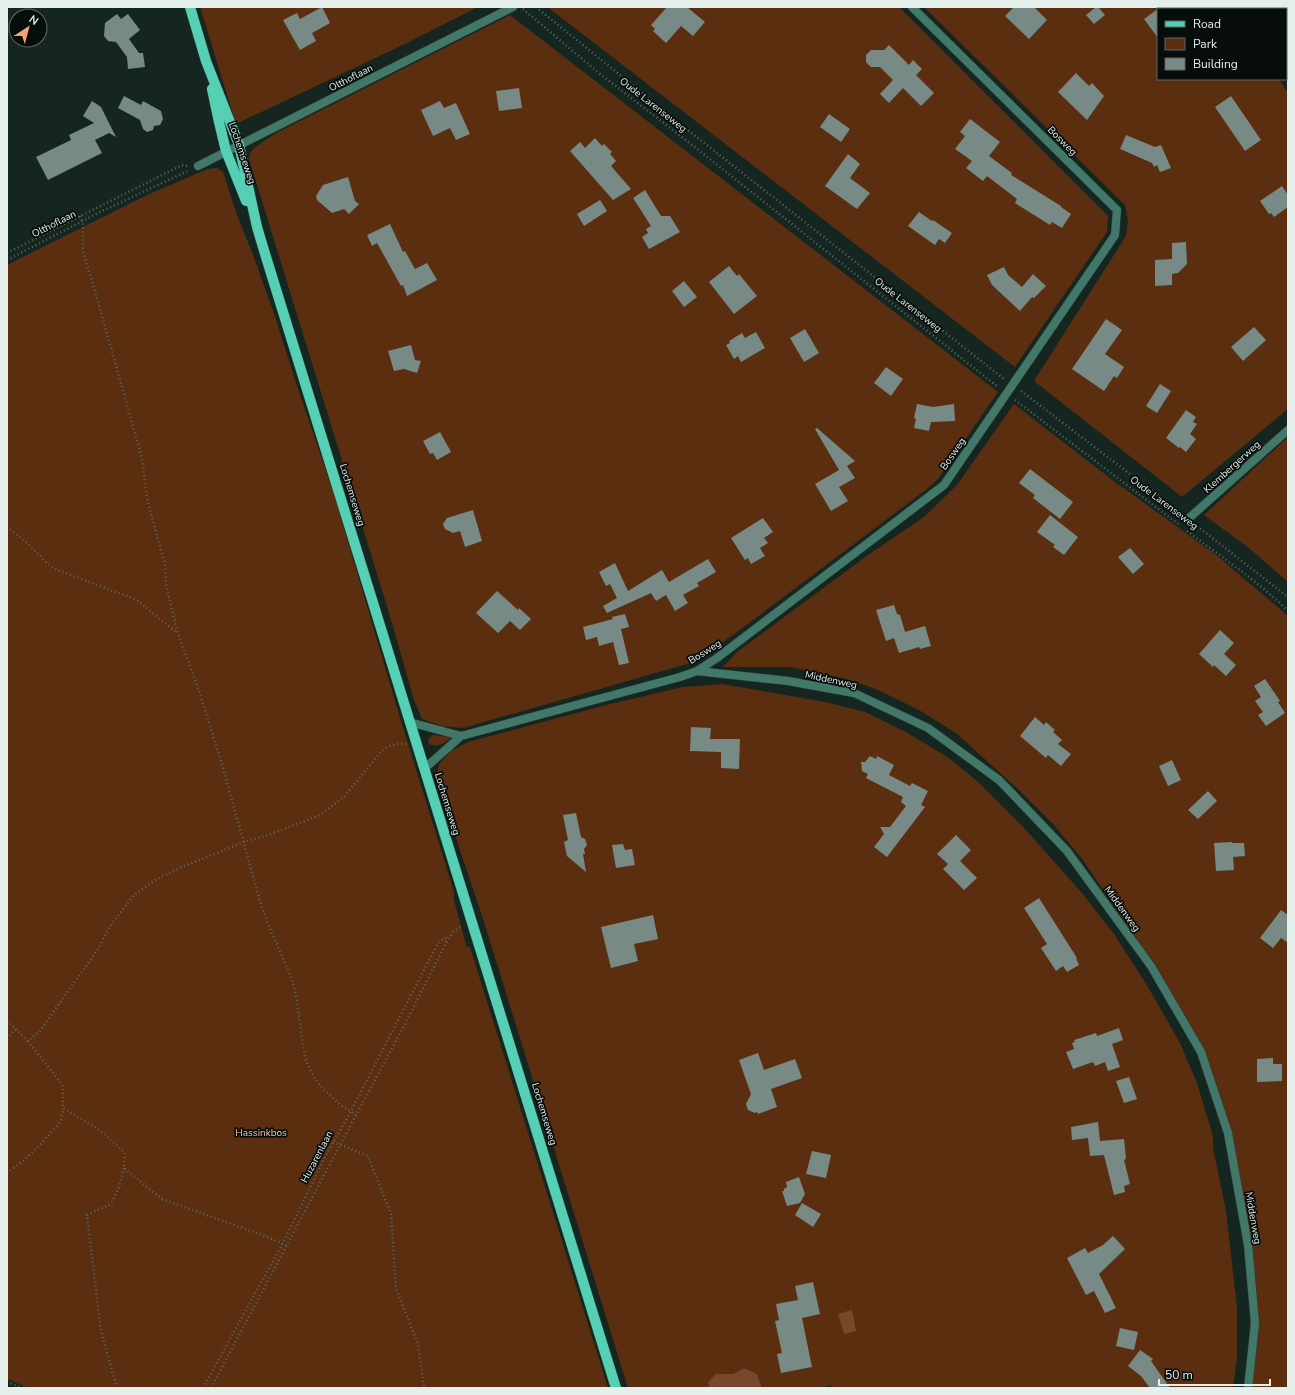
<svg xmlns="http://www.w3.org/2000/svg" width="1295" height="1395" font-family="'Nunito Sans',sans-serif">
<style>
.green{fill:#5b2e10}
.water{fill:#77482b}
.building{fill:#778a85}
.lines{fill:none;stroke-linecap:round;stroke-linejoin:round}
.street-casing{stroke:#32423d;stroke-width:9}
.primary-casing{stroke:#32423d;stroke-width:11}
.path{stroke:#5b6965;stroke-width:2.5;stroke-dasharray:1 3;stroke-linecap:butt}
.street{stroke:#42786a;stroke-width:8}
.primary{stroke:#56d0b4;stroke-width:10}
.labels{text-anchor:middle;dominant-baseline:central;stroke-width:3.5;stroke-linejoin:round;paint-order:stroke}
.street-label{font-size:10px;fill:#e5efec;stroke:#060d0b}
.park-label{font-size:10px;fill:#f6c7ac;stroke:#060d0b}
</style>
<rect width="100%" height="100%" fill="#152621"/>
<!-- green -->
<path class="green" d="M200,7H478L407,43L236,124Z
M550,7H899L1108,216L1107,232L1015,367L550,9Z
M924,7H1231L1232,9H1158V79H1279L1288,93V409L1182,497L1034,381L1126,236L1128,221L1125,205Z
M1246,7H1288V69L1286,66V9H1248Z
M510,15L998,392L938,479L927,489L737,632L694,662L463,728L442,726L422,719L414,700L390,616L249,159L250,153L254,148L276,133Z
M217,168L223,172L236,212L253,255L275,316L296,383L333,491L398,711L454,892V900L465,941L467,947H470L608,1388H29L7,1379V265L147,195L208,169Z
M1014,404L1115,482L1215,554L1288,616V1388H1249L1253,1363L1250,1258L1231,1143L1223,1104L1211,1070L1200,1044L1153,960L1141,946L1083,860L1054,825L1018,789L956,733L919,710L876,689L847,679L790,667H723L737,652L868,555L924,517L957,485Z
M1288,437V582L1249,548L1204,515Z
M723,684L825,702L865,712L906,732L946,756L976,780L1025,829L1082,893L1114,934L1148,987L1180,1043L1197,1083L1213,1136V1148L1226,1211L1237,1307V1358L1233,1388H832L831,1385L821,1388H762L757,1374L744,1368L733,1374H716L708,1382L709,1388H628L485,925L436,778L439,764L451,751L468,742L606,705L683,687Z
M433,735L452,737C444,743 439,748 429,744C427,739 429,738 433,735Z"/>
<!-- water -->
<path class="water" d="M852,1310L856,1331L844,1334L838,1314Z
M744,1368L757,1374L762,1388H709L708,1382L716,1374H733Z"/>
<!-- building -->
<path class="building" d="M322,7L330,23L312,33L316,41L300,50L283,20L297,13L300,19Z
M667,7H687L705,22L693,36L681,26L666,43L653,31L655,29L651,25Z
M1014,7H1034L1047,20L1029,39L1005,16Z
M1096,7H1098L1105,15L1094,24L1086,15Z
M1158,9V38L1144,19Z
M117,14L121,19L128,14L140,30L129,39L139,53H143L145,67L128,69L127,57L116,42L108,41L104,36L105,23Z
M889,45L909,65L913,60L922,69L916,75L934,93L921,106L903,88L889,103L880,94L893,80L880,67H871L866,62V55L871,50H884Z
M1076,73L1089,86L1092,83L1104,96L1087,120L1058,92Z
M519,88L522,108L499,111L496,91Z
M124,96L141,105L143,101L161,111L163,119L160,125L154,126L153,130L147,132L143,129L140,120L118,108Z
M1231,96L1261,140L1245,151L1215,107Z
M92,101L101,107L116,137L109,133L95,140L102,153L48,180L36,157L71,140L69,135L94,123L83,116Z
M440,101L444,108L456,103L470,134L456,140L450,128L433,136L421,110Z
M829,114L850,129L841,142L820,127Z
M970,119L1000,142L989,156L1012,173L1011,175L1061,206V207L1071,214L1062,228L1052,222L1050,225L1015,203L1017,199L987,176L983,181L966,168L972,161L955,149L965,136L960,132Z
M1126,135L1155,147L1161,145L1171,168L1160,172L1157,165L1154,167L1152,163L1120,149Z
M595,138L602,146L604,144L612,152L610,154L616,161L611,166L631,189L613,200L570,151L580,142L585,148Z
M848,154L860,164L850,178L870,193L857,209L825,186Z
M348,177L355,201L359,204L349,214L344,209L332,213L317,200L316,196L323,185Z
M1282,186L1288,195V207L1274,217L1271,213L1269,214L1260,201Z
M645,190L661,216H670L680,232L649,249L642,237L648,233L646,229L651,226L633,198Z
M600,200L607,211L584,226L577,214Z
M919,212L932,221L933,220L952,233L945,243L939,239L935,245L908,226Z
M390,224L403,252L405,251L415,269L427,263L437,280L407,296L403,285L401,286L377,243L372,246L367,235Z
M1186,242L1187,264L1178,273L1172,274V285L1155,286V260L1172,259V243Z
M729,266L737,276L739,274L757,296L734,314L709,282Z
M1004,267L1008,275L1022,287L1033,274L1046,286L1034,298L1032,297L1020,311L992,285L987,275Z
M684,281L697,297L684,307L672,291Z
M1106,319L1122,330L1105,354L1124,367L1117,378L1114,376L1104,391L1072,369Z
M1254,327L1266,340L1243,361L1231,347Z
M805,329L819,353L804,362L790,338Z
M756,332L765,348L741,362L738,356L734,359L726,345L730,343L729,341L742,333L745,338Z
M411,345L415,360L421,361L417,373L404,369L394,371L388,351Z
M886,367L903,379L891,396L874,383Z
M1160,384L1171,391L1157,413L1146,406Z
M917,404L933,407L954,404L955,421L931,422L929,431L914,428L916,419L914,418Z
M1186,410L1196,417L1193,422L1197,424L1190,434L1196,439L1186,452L1180,447L1179,448L1166,438Z
M817,428L855,461L847,466L855,478L839,487L848,501L831,511L815,484L839,470L815,429Z
M440,432L451,452L437,460L433,453L430,454L423,441Z
M1030,469L1073,502L1060,519L1033,498L1035,495L1019,483Z
M473,510L482,541L465,547L460,531L453,533L445,529L443,524L447,518Z
M1050,515L1078,537L1064,555L1053,547L1055,545L1037,532Z
M763,518L773,532L764,538L768,543L760,548L765,556L751,564L748,558L745,560L731,538Z
M1130,548L1144,564L1133,574L1118,557Z
M708,559L716,572L697,583L699,586L683,595L688,603L675,611L666,595L656,601L651,593L607,613L603,606L617,598L610,584L606,586L599,572L615,563L628,591L662,570L669,582Z
M497,591L518,610L519,608L531,619L520,630L510,621L498,633L476,613Z
M894,605L897,614L900,615L905,632L925,626L931,646L920,649L919,647L899,653L894,638L886,641L876,610Z
M625,614L629,627L621,629L629,663L619,665L613,642L599,646L597,637L586,640L583,627L613,619L612,617Z
M1220,630L1234,643L1224,654L1236,665L1226,676L1214,665L1213,667L1199,654Z
M1265,679L1280,701L1278,702L1285,713L1266,726L1258,715L1263,712L1255,701L1261,697L1254,686Z
M1035,717L1044,725L1046,722L1055,730L1053,732L1062,740L1058,744L1071,754L1061,766L1048,755L1046,758L1020,736Z
M691,727L711,728L710,739H740L739,769L721,768V752L690,751Z
M870,756L876,759L877,756L894,765L889,775L910,786L912,783L928,791L921,805L925,807L887,857L874,847L884,834L880,827H890L906,806L901,802L903,797L866,778L868,774L862,771L861,762H865Z
M1172,760L1181,780L1168,786L1159,766Z
M1208,791L1217,801L1198,819L1188,810Z
M576,813L581,837L585,839L587,845L584,849L585,854H583L586,872L567,856L564,842L568,840L563,815Z
M956,835L971,850L960,861L977,878L964,890L943,869L948,864L937,854Z
M1232,842V843H1244L1245,856L1233,857L1234,870L1216,871L1214,843Z
M623,844L625,850L632,849L635,865L616,868L612,845Z
M1039,898L1077,958H1076L1079,965L1067,972L1063,966L1056,971L1041,948L1047,944L1024,908Z
M1281,910L1288,915V943L1281,938L1273,948L1260,938Z
M653,915L658,939L634,944L638,961L611,968L601,927Z
M1119,1028L1123,1040L1112,1044L1120,1067L1108,1071L1105,1062L1095,1066L1093,1062L1073,1069L1066,1052L1074,1049L1072,1043L1075,1042L1074,1040L1096,1033L1097,1036Z
M758,1053L764,1070L795,1059L802,1078L771,1089L777,1107L758,1114L757,1112L755,1113L748,1110L746,1104L751,1094L739,1060Z
M1273,1058V1064H1282V1081L1257,1082V1059Z
M1129,1077L1137,1099L1124,1103L1116,1081Z
M1098,1122L1100,1141L1124,1139L1126,1159L1124,1160L1130,1184L1124,1186L1125,1192L1114,1195L1104,1155L1090,1156L1088,1138L1072,1140L1071,1127Z
M812,1151L831,1155L826,1178L806,1174Z
M799,1177L805,1194L800,1203L787,1206L782,1191H784V1189L787,1187L786,1182Z
M802,1203L821,1214L813,1227L795,1215Z
M1113,1236L1125,1249L1099,1274L1116,1308L1105,1313L1094,1291L1086,1295L1067,1258L1085,1248L1088,1253L1103,1245Z
M813,1282L820,1314L802,1318L812,1367L781,1373L777,1354L782,1353L775,1321L779,1320L776,1304L798,1300L795,1286Z
M1120,1328L1138,1332L1134,1350L1116,1346Z
M1140,1350L1153,1359L1151,1361L1170,1388H1150L1141,1376L1128,1366Z"/>
<g class="lines">
<!-- street casing -->
<g class="street-casing">
<path id="street" d="M1241,7L1242,9
M1286,73L1288,76
M198,166L513,7
M1188,519L1288,430
M697,671L788,681L854,693L928,728L999,780L1067,851L1151,966L1201,1052L1228,1133L1248,1245L1255,1323L1248,1388
M409,722L461,736L680,677L697,671L717,658L944,485L1115,235L1117,210L912,7
M424,769L461,736"/>
</g>
<!-- primary casing -->
<g class="primary-casing">
<path id="primary" d="M190,7L206,61L239,145L257,227L266,257L616,1388
M212,89L219,122L226,151L246,201"/>
</g>
<!-- path -->
<path class="path" d="M536,7L684,127L1004,379
M523,9L600,74L687,141L998,387
M80,216C85,225 82,236 83,247C84,258 87,267 91,277L142,458L147,499L165,565L166,585L178,634L197,685L222,764L261,905L271,931L291,977L296,994L303,1046L306,1061L315,1079L323,1089L342,1106L356,1114
M7,253L182,165L187,166
M7,260L98,213L190,170
M1021,391L1181,513
M1015,400L1178,524
M1197,526L1288,597
M7,527L27,543L47,563L55,569L137,600L177,633
M1187,531C1221,557 1258,581 1288,611
M7,1021L28,1041L40,1031L98,949L110,926L134,895L157,879L182,867L244,842L268,835L320,815L344,797L379,754L387,747L397,744H406
M7,1039L16,1029
M28,1041L63,1086V1108L101,1131L125,1153L124,1168L162,1199L270,1238L287,1246
M333,1142L368,1156L391,1214L396,1289L418,1344L424,1388
M7,1173L23,1161L40,1145L61,1121L63,1108
M7,1382L23,1388
M117,1388L102,1335L99,1316L87,1215L111,1204L119,1187L124,1168
M203,1388L283,1243L325,1157L351,1111L437,945L444,938L448,939
M211,1388L340,1145L403,1028L448,939L453,932L460,927"/>
<!-- street -->
<use href="#street" class="street"/>
<!-- primary -->
<use href="#primary" class="primary"/>
</g>
<g class="labels">
<!-- street labels -->
<g class="street-label">
<text transform="translate(351 78) rotate(-27)">Olthoflaan</text>
<text transform="translate(653 105) rotate(38)">Oude Larenseweg</text>
<text transform="translate(1062 141) rotate(45)">Bosweg</text>
<text transform="translate(242 153) rotate(71)">Lochemseweg</text>
<text transform="translate(54 224) rotate(-27)">Olthoflaan</text>
<text transform="translate(908 305) rotate(38)">Oude Larenseweg</text>
<text transform="translate(953 454) rotate(-56)">Bosweg</text>
<text transform="translate(1232 467) rotate(-42)">Klembergerweg</text>
<text transform="translate(352 495) rotate(73)">Lochemseweg</text>
<text transform="translate(1164 503) rotate(37)">Oude Larenseweg</text>
<text transform="translate(705 652) rotate(-32)">Bosweg</text>
<text transform="translate(831 680) rotate(12)">Middenweg</text>
<text transform="translate(447 804) rotate(73)">Lochemseweg</text>
<text transform="translate(1122 909) rotate(54)">Middenweg</text>
<text transform="translate(544 1114) rotate(73)">Lochemseweg</text>
<text transform="translate(317 1157) rotate(-62)">Huzarenlaan</text>
<text transform="translate(1253 1218) rotate(80)">Middenweg</text>
</g>
<!-- park labels -->
<g class="park-label">
<text x="261" y="1133">Hassinkbos</text>
</g>
</g>
<!-- border -->
<rect width="1295" height="1395" fill="none" stroke="#e5efec" stroke-width="16"/>
<!-- legend -->
<rect x="1157" y="8" width="130" height="72" fill="#060d0b" stroke="#5f6765"/>
<rect x="1165" y="21" width="20" height="6" fill="#56d0b4" stroke="#5f6765"/>
<text x="1193" y="28" font-size="12" fill="#e5efec">Road</text>
<rect x="1165" y="38" width="20" height="12" fill="#5b2e10" stroke="#5f6765"/>
<text x="1193" y="48" font-size="12" fill="#e5efec">Park</text>
<rect x="1165" y="58" width="20" height="12" fill="#778a85" stroke="#5f6765"/>
<text x="1193" y="68" font-size="12" fill="#e5efec">Building</text>
<!-- north arrow -->
<g transform="translate(28 28) rotate(36)"><circle r="19" fill="#060d0b" stroke="#5f6765"/>
<path d="M0-3L7 15L0 10L-7 15Z" fill="#efa376"/>
<text y="-6" font-size="11" font-weight="bold" text-anchor="middle" fill="#e5efec">N</text>
</g>
<!-- scale -->
<path d="M1159 1379v6h111v-6" fill="none" stroke="#e5efec" stroke-width="2"/>
<text x="1165" y="1379" font-size="12" fill="#e5efec" stroke="#060d0b" stroke-width="3" paint-order="stroke">50 m</text>
</svg>
